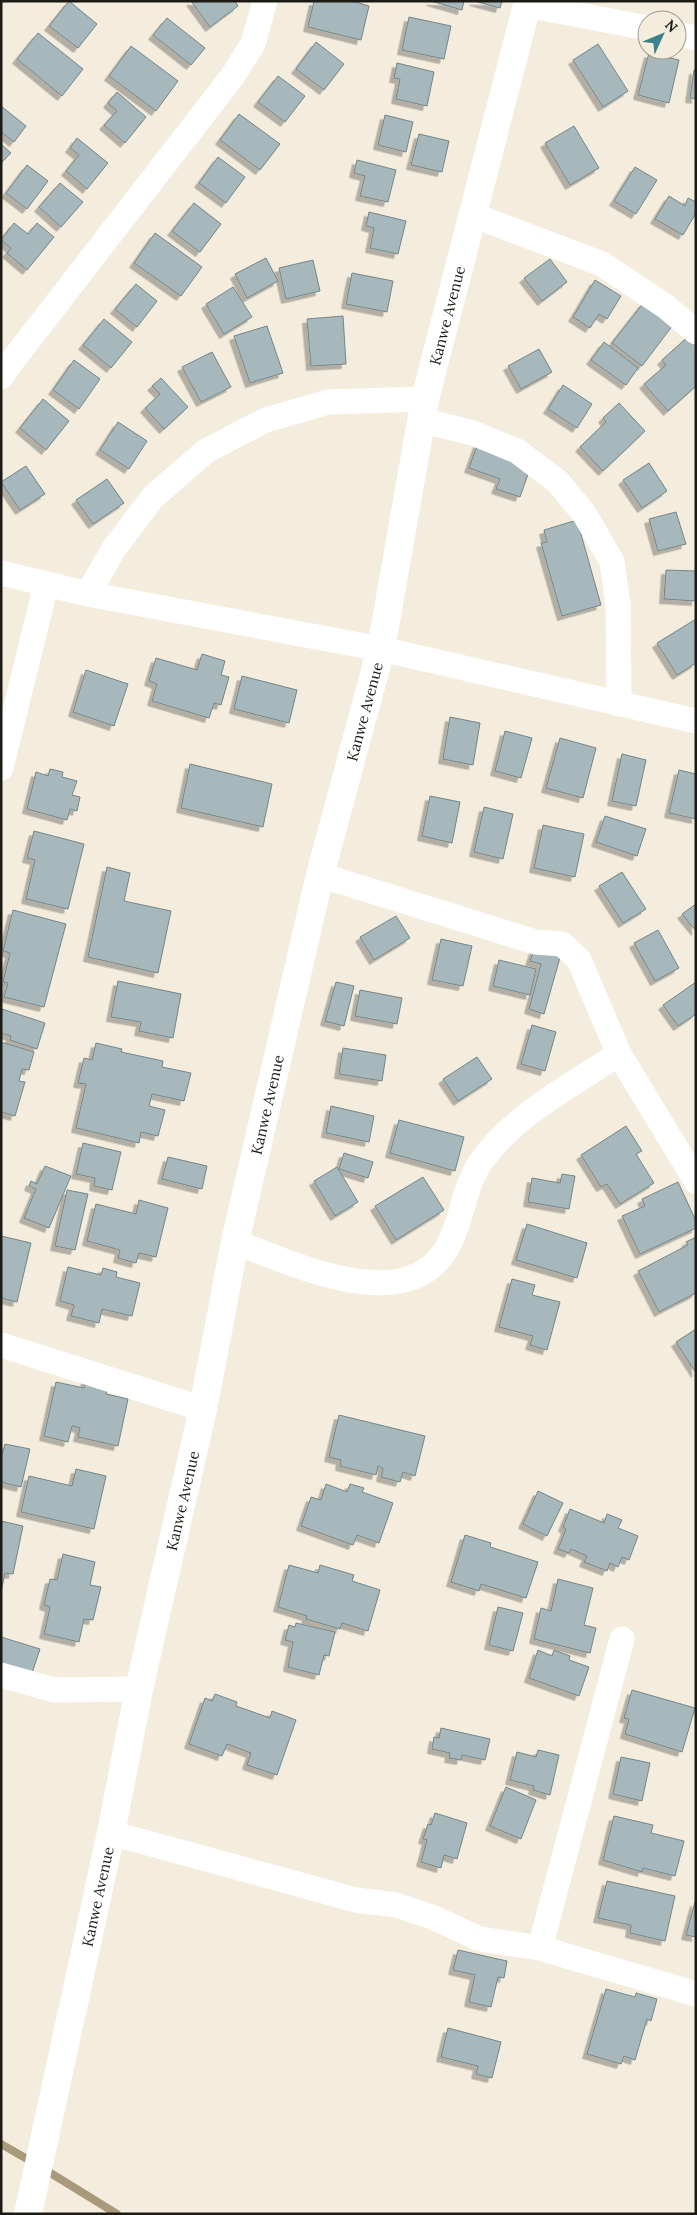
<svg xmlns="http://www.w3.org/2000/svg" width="697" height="2215" font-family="Lora,serif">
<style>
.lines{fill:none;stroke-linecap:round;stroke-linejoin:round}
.stream{stroke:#a99a7c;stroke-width:8}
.building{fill:#a6b8bb;stroke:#748588;filter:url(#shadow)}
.street{stroke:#fff;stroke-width:25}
.secondary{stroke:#fff;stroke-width:28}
.labels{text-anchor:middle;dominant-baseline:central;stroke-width:4;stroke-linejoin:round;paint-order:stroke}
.street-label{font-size:15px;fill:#1c1a14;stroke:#f4edde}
</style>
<defs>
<filter id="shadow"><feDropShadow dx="-4.5" dy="4.5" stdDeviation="0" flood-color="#0004"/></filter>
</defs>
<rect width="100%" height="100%" fill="#f4edde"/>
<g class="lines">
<!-- stream -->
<path class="stream" d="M1,2144L34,2163
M44,2169L117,2214"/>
</g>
<!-- building -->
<path class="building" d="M69,1L97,24L78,48L49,26Z
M191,1H235L238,6L210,27Z
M314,1H352L369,6L361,40L308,27Z
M431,1H464L462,10Z
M474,1H502L500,8Z
M409,17L451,26L444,59L402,50Z
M167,18L205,48L191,65L153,35Z
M38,33L83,69L62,96L17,59Z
M316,42L344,64L324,90L296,69Z
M598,44L628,91L603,107L573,60Z
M131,46L178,81L156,111L109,76Z
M649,53L679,60L669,103L638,95Z
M397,63L434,72L427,106L396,99L400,79L394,78Z
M694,70H696V99L690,98Z
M278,76L305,96L285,122L258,102Z
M117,92L146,117L125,143L104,125L117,111L108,103Z
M1,106L26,126L14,142L1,132Z
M239,114L280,144L260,170L220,140Z
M385,115L413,122L406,152L378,145Z
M574,126L599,168L570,185L545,143Z
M419,134L449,141L442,172L411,165Z
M77,138L108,163L87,189L66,171L79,155L70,148Z
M1,144L11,153L1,163Z
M218,157L245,177L226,203L199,183Z
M357,160L396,170L388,202L360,196L365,176L354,173Z
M27,165L48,181L27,209L6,193Z
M635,167L657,180L636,214L614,201Z
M60,183L83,202L61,227L39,207Z
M669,196L685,206L688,198L696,202V213L683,235L655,219Z
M194,203L221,224L200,252L172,231Z
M369,212L406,221L398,254L370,248L374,228L366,226Z
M14,223L28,234L37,223L54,237L27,270L7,253L11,248L1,240Z
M155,233L202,267L181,296L134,263Z
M266,258L278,281L247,298L235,274Z
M550,259L567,282L542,301L524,278Z
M313,260L320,291L286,299L279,268Z
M352,273L393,281L387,312L346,304Z
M595,280L621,296L607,319L599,314L590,328L573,317Z
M136,284L157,301L137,327L115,309Z
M233,287L252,317L224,334L206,304Z
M644,302L673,325L642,366L612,343Z
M343,316L346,364L311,366L307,319Z
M104,319L132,342L111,368L83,345Z
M267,326L283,373L250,383L234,336Z
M691,334L696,340V386L668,411L644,384L666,365L662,360Z
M604,342L638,368L626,385L591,360Z
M539,349L552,372L521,389L508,366Z
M212,352L231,387L201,402L182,367Z
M74,360L100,379L79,409L53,390Z
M161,378L188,407L164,429L145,408L160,394L152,386Z
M563,385L592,404L577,428L548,409Z
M43,399L69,421L46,450L20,428Z
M619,403L645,431L603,471L580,447L606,422L603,418Z
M118,422L147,441L129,469L100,450Z
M478,443L532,463L520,497L496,489L500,479L469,468Z
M649,463L667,491L642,508L623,480Z
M26,466L45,494L20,510L1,482Z
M107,479L124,503L93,524L76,500Z
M676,512L686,544L658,551L649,519Z
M577,520L601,605L562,616L541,543L547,542L544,530Z
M666,570L696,571V601L664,599Z
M696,619V663L677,675L657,643Z
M202,654L225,661L221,675L229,677L221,705L214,703L209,718L152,701L157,684L149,681L156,658L197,670Z
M86,670L128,684L114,726L73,712Z
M242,676L297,690L289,723L234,709Z
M450,717L480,723L473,765L443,759Z
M505,731L532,738L521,778L495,771Z
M560,738L596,748L583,798L546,788Z
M622,754L646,760L636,806L612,801Z
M190,764L272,784L263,827L181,808Z
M50,769L63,772L62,777L77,781L72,795L80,797L77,811L70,809L67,820L27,809L36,772L48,776Z
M679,770L696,774V819L669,813Z
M430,796L460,802L452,843L422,836Z
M484,807L513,814L503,859L474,852Z
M605,816L646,829L637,856L596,842Z
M543,825L584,834L575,877L534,868Z
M34,831L84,844L68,909L26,899L35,860L27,858Z
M107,867L130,873L124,901L171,911L158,973L88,957Z
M622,872L646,909L623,923L599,886Z
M696,904V931L682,914Z
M13,910L66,924L44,1007L4,997L8,983L3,982L10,953L3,951Z
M396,916L410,938L374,960L360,937Z
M658,930L679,968L655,981L634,943Z
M441,939L472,946L463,986L432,980Z
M535,947L561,954L544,1014L529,1009L541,964L530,961Z
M499,960L536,969L530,995L493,986Z
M118,981L181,994L173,1038L139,1031L141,1022L111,1017Z
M336,982L354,986L344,1026L325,1021Z
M696,982V1014L678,1026L663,1005Z
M360,990L402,998L397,1024L355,1016Z
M2,1009L45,1023L37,1049L10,1040L11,1036L1,1033Z
M532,1025L556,1032L545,1071L521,1064Z
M1,1042L34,1052L29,1070L22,1069L19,1081L25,1082L15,1116L1,1112Z
M96,1043L122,1049L121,1052L163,1061L162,1067L191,1073L184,1101L152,1094L149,1106L165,1110L158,1136L141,1132L139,1143L76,1128L86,1084L78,1083L84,1058L92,1060Z
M343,1048L386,1055L382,1081L339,1074Z
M477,1057L492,1079L458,1101L443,1079Z
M331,1106L374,1116L369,1142L326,1133Z
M399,1120L464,1137L455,1171L390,1153Z
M626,1126L642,1151L636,1154L654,1183L620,1204L607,1184L601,1187L581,1155Z
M83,1143L121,1152L112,1190L94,1186L95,1178L76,1174Z
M344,1153L373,1162L368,1178L339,1169Z
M168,1157L207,1166L202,1189L162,1179Z
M45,1166L71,1176L49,1228L24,1218L36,1189L29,1186L31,1181L37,1184Z
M337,1167L358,1202L335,1216L314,1181Z
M562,1174L575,1176L569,1209L528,1202L532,1178L560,1183Z
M423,1177L444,1210L396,1240L375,1206Z
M678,1182L696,1221V1228L640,1254L622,1216L645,1206L642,1199Z
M67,1190L88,1194L75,1250L55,1246Z
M139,1200L168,1208L156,1257L139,1253L136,1263L118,1258L120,1250L87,1241L96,1204L136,1214Z
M527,1224L587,1243L577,1278L516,1260Z
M1,1236L31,1243L17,1302L1,1298Z
M696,1237V1293L659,1312L638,1271L688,1245L686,1242Z
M68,1267L101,1275L103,1268L117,1272L116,1277L140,1283L132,1316L102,1309L99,1323L71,1316L74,1305L60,1301Z
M512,1279L535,1285L532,1295L560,1302L547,1350L530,1345L533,1336L499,1327Z
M696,1329V1373L676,1342Z
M86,1379L109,1384L106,1394L128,1399L118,1446L78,1437L80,1428L72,1426L68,1442L44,1436L56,1382L84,1388Z
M339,1415L425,1436L415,1476L403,1472L400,1482L381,1477L383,1468L378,1466L376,1475L340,1466L341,1460L329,1457Z
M5,1444L30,1449L21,1487L1,1482V1458Z
M76,1469L106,1476L94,1529L21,1512L29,1476L72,1486Z
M326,1484L347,1492L350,1484L364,1488L362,1492L393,1503L379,1543L357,1535L353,1545L301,1526L311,1497L321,1500Z
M538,1491L563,1503L547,1536L523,1524Z
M570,1509L604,1523L607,1514L622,1520L618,1528L638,1536L629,1560L622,1557L618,1567L610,1563L607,1571L584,1562L587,1556L571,1549L569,1553L558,1549L566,1529L563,1527Z
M1,1521L23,1526L13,1574L5,1573L1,1592Z
M465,1535L491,1543L490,1547L538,1562L526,1598L481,1584L479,1591L451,1582Z
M63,1554L95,1562L90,1585L101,1587L93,1620L84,1619L79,1642L44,1634L50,1607L44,1605L50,1579L57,1580Z
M289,1565L318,1573L320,1565L354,1575L352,1581L380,1590L368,1631L342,1623L340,1629L306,1619L307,1616L278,1607Z
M558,1579L593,1588L584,1625L596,1628L590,1653L534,1639L541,1608L551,1611Z
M498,1607L523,1613L513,1651L489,1645Z
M296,1623L335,1632L329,1656L324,1655L319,1675L288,1667L293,1642L285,1640L289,1625L295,1627Z
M1,1637L40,1649L32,1673L1,1663Z
M538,1650L552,1656L554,1650L570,1656L569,1660L589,1667L579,1696L529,1678Z
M632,1690L695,1708L682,1752L625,1734L629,1719L624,1718Z
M215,1694L237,1702L236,1706L270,1718L272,1711L296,1720L277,1775L247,1765L251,1753L227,1744L222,1756L189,1744L205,1698L212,1701Z
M441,1728L490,1739L485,1760L462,1755L461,1760L449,1758L450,1753L432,1749L434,1737L439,1738Z
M538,1750L559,1755L550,1795L533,1790L534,1786L510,1780L517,1752L536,1757Z
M621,1757L650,1763L642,1801L613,1794Z
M506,1787L536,1800L521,1839L490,1826Z
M435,1813L467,1823L457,1859L444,1855L441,1868L421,1862L427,1840L423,1839L428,1824L431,1825Z
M614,1816L653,1825L651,1833L684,1841L675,1876L643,1868L642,1872L603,1860Z
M607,1881L675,1896L665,1941L630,1933L631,1925L598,1918Z
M695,1902H696V1937L686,1935Z
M458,1950L507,1961L504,1978L498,1977L491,2007L469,2002L475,1975L453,1970Z
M606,1989L635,1997L636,1993L657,1999L651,2021L647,2019L635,2060L624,2056L621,2064L587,2054Z
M448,2028L501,2042L492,2078L476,2074L478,2066L441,2057Z"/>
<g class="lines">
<!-- street -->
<path class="street" d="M527,5L647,28
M677,34L696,38
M473,215L602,264L665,306L696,332
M1,377L9,365L232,77L253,44L265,1
M421,420L473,433L517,451L558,482L585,515L612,562L618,605L619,704
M1,573L88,594L381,649L696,721
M88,594L113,550L153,497L206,451L266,420L328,402L425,399
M1,768L46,585
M320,875L535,942L562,944L579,960L619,1054L696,1181
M235,1242C292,1263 405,1319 447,1248C462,1222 463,1189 480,1163C511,1117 573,1084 619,1054
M1,1345L203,1409
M1,1675L54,1690L139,1689
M111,1833L356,1900L396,1905L432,1917L480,1939L540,1948L696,1994
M540,1948L622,1639"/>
<!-- secondary -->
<path class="secondary" id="s1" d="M28,2214L111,1833L139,1689L203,1409L235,1242L320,875L381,649L425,399L528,1"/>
</g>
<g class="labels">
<!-- street labels -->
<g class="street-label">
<text stroke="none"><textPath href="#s1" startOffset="1945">Kanwe Avenue</textPath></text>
<text stroke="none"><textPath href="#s1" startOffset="1540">Kanwe Avenue</textPath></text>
<text stroke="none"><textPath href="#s1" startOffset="1135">Kanwe Avenue</textPath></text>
<text stroke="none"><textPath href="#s1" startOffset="730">Kanwe Avenue</textPath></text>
<text stroke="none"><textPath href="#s1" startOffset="325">Kanwe Avenue</textPath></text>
</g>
</g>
<!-- border -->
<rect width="697" height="2215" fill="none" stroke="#1c1a14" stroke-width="5"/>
<!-- north arrow -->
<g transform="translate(662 35) rotate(46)"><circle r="24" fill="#f4edde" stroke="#9e998d"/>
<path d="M0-4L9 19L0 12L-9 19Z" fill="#3b828c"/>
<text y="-8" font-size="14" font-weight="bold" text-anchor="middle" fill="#1c1a14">N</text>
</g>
</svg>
